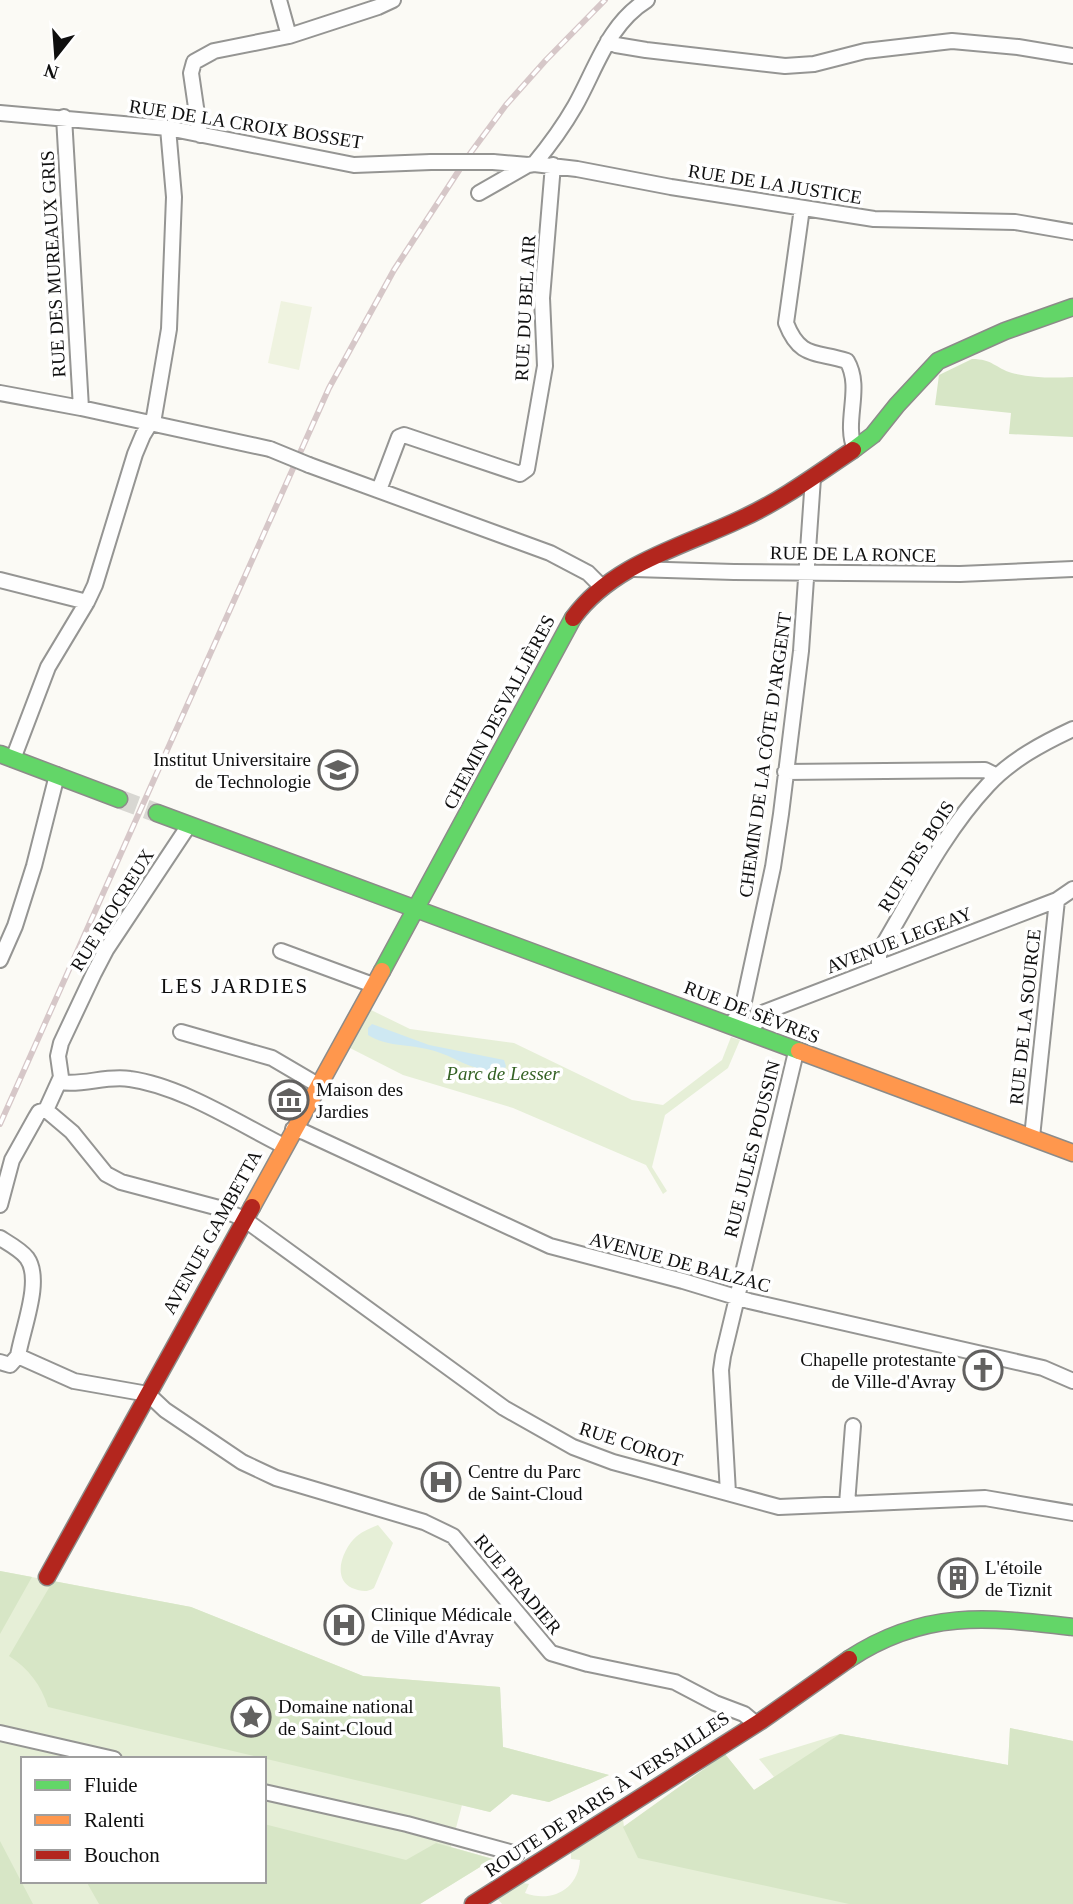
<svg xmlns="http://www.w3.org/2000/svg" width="1073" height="1904" font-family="'Times New Roman',serif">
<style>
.green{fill:#e6efd7;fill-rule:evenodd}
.forest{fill:#d7e6c6}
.pitch{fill:#eff3e0}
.water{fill:#cee8f2}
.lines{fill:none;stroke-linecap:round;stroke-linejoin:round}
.secondary-tunnel{stroke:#d8d7d2;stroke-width:19;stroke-dasharray:19 10;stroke-linecap:butt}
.street-casing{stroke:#959593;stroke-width:18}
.fast-casing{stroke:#8c8b89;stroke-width:19}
.slow-casing{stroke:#8c8b89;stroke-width:19}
.jam-casing{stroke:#8c8b89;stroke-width:19}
.street{stroke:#fefefe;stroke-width:14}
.fast{stroke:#63d668;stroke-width:16}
.slow{stroke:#ff974d;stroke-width:16}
.jam{stroke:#b3261e;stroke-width:16}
.rail-casing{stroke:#d6c7c8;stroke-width:6}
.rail{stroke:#fff;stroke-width:3.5;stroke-dasharray:10;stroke-linecap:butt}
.street-bridge-casing{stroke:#959593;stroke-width:18;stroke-linecap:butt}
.street-bridge{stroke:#fefefe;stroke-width:14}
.labels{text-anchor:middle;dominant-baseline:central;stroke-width:7;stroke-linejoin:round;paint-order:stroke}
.street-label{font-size:19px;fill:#0f0f0f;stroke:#fff}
.poi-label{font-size:19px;fill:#0f0f0f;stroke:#fff;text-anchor:start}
.park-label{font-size:19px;font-style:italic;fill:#346224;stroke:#fff}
.neighbourhood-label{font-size:21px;letter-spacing:2px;fill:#0f0f0f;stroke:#fff}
</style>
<rect width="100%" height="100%" fill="#fbfaf5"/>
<!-- green -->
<path class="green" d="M369,1009L410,1029L514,1043L632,1100L663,1105L722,1060L731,1037L740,1040L728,1068L665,1115L652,1167L667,1191L663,1194L646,1165L513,1108L403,1075L348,1047Z
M378,1525L393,1543L374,1588C366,1593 361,1591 352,1588C331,1578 343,1548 357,1536C363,1531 371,1528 378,1525Z
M0,1571L191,1607L363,1676L500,1687L503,1747L609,1775L549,1802L512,1794L490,1812L462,1805L451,1847L493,1859L420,1904H0ZM23,1759H264V1881H23Z
M1010,1728L1073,1741V1904H502L496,1897L523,1883L529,1884L525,1893C551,1903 578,1890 580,1860L571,1859V1850L623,1819L624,1827L725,1754L754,1790L774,1777L759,1759L840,1734L1008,1765Z"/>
<!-- forest -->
<path class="forest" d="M972,359C993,359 995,368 1012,373C1033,378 1052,378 1073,377V437L1009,434L1011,413L935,405L939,375Z
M0,1571L32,1577L0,1634Z
M53,1581L191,1607L363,1676L500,1687L503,1747L609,1775L549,1802L512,1794L490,1812L48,1707C41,1685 29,1669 9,1656Z
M1010,1728L1073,1741V1904H849L638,1858L623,1827L725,1754L754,1790L840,1734L1008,1765Z
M264,1824L406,1860L436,1843L493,1859L420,1904H99L86,1881H264Z
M0,1841L33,1904H0Z"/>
<!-- pitch -->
<path class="pitch" d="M281,301L312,307L299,370L268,363Z"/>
<!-- water -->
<path class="water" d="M372,1024L429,1045L504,1060L506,1066L504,1070C473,1074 458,1057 431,1050C410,1044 386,1047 368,1035V1028Z"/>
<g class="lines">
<!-- secondary-tunnel -->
<path class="secondary-tunnel" d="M119,799L157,813"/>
<!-- street casing -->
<g class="street-casing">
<path id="street" d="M289,36L378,7L393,0
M608,41L616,45L646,50L785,66L814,64L865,51L952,41L1018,47L1073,56
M0,113L168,128L354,165L431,162
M64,117L81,408
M200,135L191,73L194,62L214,51L289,36L279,0
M493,162L528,165
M534,164C549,146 563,127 575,106C596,69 608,24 647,0
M479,193L528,165L534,164L577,169L671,187L874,219L1015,222L1073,232
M802,208L786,323C800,359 816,351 847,361C863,388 843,422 855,449
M0,393L81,408L270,449
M309,465L550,553L588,573L603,588
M813,478L801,651L781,814L773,867L743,1006L740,1016L734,1020L741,1029L756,1023L765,1012L1057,900L1073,889
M379,490L399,437L404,435L520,474L527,469L545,366L542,298L553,165
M634,569L734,572L960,574L1073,569
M0,580L87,602
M13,759L48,667L87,602L95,585L135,454L143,435L154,417L169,329L174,197L168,128
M785,772L985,770L997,776
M281,951L373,985
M0,960L15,926L34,866L57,775
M879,968V952C913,895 943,833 988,785C1011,760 1043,743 1073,729
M181,1032L272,1058L318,1085
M60,1082C83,1086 106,1075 130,1079C181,1086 238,1123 284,1146
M46,1110L72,1132L106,1174L121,1182L219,1208L244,1219L504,1408L573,1447L613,1462L779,1507L985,1498L1073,1513
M293,1129L304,1132L550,1246L683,1281L749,1301L1043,1368L1073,1381
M1032,1137L1057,900
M0,1205L12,1160L36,1117L39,1112L46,1110L61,1077L58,1056L61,1043L94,973L106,950L189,825
M0,1238C8,1243 21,1250 27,1258C43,1280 22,1330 18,1356
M18,1356L74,1381L148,1394L165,1410L242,1462L276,1478L424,1522L453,1536L551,1653L588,1664L675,1682L715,1703L744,1714L756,1724
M0,1362L10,1365L18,1356
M728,1493L721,1370L723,1356L796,1052
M847,1504L853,1426
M0,1733L114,1759
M264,1792L407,1824L517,1854"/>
</g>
<!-- fast casing -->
<g class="fast-casing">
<path id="fast" d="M853,450L873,435L897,405L938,361L1005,331L1073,307
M0,754L119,799
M157,813L799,1051
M382,971L573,618
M849,1659C925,1609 988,1617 1073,1627"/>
</g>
<!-- slow casing -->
<g class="slow-casing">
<path id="slow" d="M799,1051L1073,1153
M252,1207L382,971"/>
</g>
<!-- jam casing -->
<g class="jam-casing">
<path id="jam" d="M573,618C613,563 685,546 743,518C782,500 817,474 853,450
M47,1577L252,1207
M473,1904L761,1721L849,1659"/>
</g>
<!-- street -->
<use href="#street" class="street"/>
<!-- fast -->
<use href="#fast" class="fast"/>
<!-- slow -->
<use href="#slow" class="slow"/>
<!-- jam -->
<use href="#jam" class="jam"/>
<!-- rail casing -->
<g class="rail-casing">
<path id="rail" d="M0,1124L329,388L394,270L469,155L506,105L546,60L605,0"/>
</g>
<!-- rail -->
<use href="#rail" class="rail"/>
<!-- street-bridge casing -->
<g class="street-bridge-casing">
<path id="street-bridge" d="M431,162H493
M270,449L309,465"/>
</g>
<!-- street-bridge -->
<use href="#street-bridge" class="street-bridge"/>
</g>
<!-- icons -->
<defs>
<g id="university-ring" transform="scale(2.0125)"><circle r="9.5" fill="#fff" stroke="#626160" stroke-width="1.5"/><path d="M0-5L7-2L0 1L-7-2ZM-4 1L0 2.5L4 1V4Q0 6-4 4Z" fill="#626160"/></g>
<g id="museum-ring" transform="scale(2.0125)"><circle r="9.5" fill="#fff" stroke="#626160" stroke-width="1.5"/><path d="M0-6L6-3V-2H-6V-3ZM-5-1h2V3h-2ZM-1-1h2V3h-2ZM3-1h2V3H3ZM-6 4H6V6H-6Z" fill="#626160"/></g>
<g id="church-ring" transform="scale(2.0125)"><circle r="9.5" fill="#fff" stroke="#626160" stroke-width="1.5"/><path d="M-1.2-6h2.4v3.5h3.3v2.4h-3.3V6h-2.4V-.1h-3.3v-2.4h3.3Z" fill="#626160"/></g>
<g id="hospital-ring" transform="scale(2.0125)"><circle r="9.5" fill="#fff" stroke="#626160" stroke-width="1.5"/><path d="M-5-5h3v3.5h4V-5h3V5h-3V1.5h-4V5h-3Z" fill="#626160"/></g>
<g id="building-ring" transform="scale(2.0125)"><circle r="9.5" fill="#fff" stroke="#626160" stroke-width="1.5"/><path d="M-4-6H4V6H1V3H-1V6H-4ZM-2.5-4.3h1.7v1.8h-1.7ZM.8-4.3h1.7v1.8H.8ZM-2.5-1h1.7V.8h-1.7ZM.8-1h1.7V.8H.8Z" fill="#626160"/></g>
<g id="sight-ring" transform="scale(2.0125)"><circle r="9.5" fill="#fff" stroke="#626160" stroke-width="1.5"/><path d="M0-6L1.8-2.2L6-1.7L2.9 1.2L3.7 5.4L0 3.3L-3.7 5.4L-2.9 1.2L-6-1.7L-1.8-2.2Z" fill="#626160"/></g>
</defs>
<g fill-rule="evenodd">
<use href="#university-ring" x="338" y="770"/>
<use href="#museum-ring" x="289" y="1100"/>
<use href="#church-ring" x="983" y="1370"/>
<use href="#hospital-ring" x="441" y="1482"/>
<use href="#building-ring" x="958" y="1578"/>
<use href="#hospital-ring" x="344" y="1625"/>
<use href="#sight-ring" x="251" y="1717"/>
</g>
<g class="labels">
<!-- street labels -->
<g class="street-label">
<text transform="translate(246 124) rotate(9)">RUE DE LA CROIX BOSSET</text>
<text transform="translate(775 184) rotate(9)">RUE DE LA JUSTICE</text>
<text transform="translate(53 264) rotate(-93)">RUE DES MUREAUX GRIS</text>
<text transform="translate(525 308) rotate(-87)">RUE DU BEL AIR</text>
<text transform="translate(853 554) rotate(1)">RUE DE LA RONCE</text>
<text transform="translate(499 712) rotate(-62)">CHEMIN DESVALLIÈRES</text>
<text transform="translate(765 755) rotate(-82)">CHEMIN DE LA CÔTE D'ARGENT</text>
<text transform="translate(916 856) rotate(-58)">RUE DES BOIS</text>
<text transform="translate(112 910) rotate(-58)">RUE RIOCREUX</text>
<text transform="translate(899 940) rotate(-21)">AVENUE LEGEAY</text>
<text transform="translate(752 1012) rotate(21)">RUE DE SÈVRES</text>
<text transform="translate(1025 1017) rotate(-84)">RUE DE LA SOURCE</text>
<text transform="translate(752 1149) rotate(-76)">RUE JULES POUSSIN</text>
<text transform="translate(212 1232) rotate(-61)">AVENUE GAMBETTA</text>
<text transform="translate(680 1262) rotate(15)">AVENUE DE BALZAC</text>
<text transform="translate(631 1444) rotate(18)">RUE COROT</text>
<text transform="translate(518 1584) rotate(50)">RUE PRADIER</text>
<text transform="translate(607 1794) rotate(-33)">ROUTE DE PARIS À VERSAILLES</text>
</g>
<!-- poi labels -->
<g class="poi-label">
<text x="311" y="759" text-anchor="end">Institut Universitaire<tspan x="311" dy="22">de Technologie</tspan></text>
<text x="316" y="1089">Maison des<tspan x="316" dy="22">Jardies</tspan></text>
<text x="956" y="1359" text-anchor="end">Chapelle protestante<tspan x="956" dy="22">de Ville-d'Avray</tspan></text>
<text x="468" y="1471">Centre du Parc<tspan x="468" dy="22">de Saint-Cloud</tspan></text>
<text x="985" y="1567">L'étoile<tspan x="985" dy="22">de Tiznit</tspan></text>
<text x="371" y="1614">Clinique Médicale<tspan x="371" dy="22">de Ville d'Avray</tspan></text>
<text x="278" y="1706">Domaine national<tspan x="278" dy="22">de Saint-Cloud</tspan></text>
</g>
<!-- park labels -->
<g class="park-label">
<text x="503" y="1073">Parc de Lesser</text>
</g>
<!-- neighbourhood labels -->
<g class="neighbourhood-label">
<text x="235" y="986">LES JARDIES</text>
</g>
</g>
<!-- legend -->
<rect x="21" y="1757" width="245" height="126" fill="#ffffff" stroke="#9f9f9f" stroke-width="2"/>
<rect x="35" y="1780" width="35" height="10" fill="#63d668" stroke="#9f9f9f" stroke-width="2"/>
<text x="84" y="1792" font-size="21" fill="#0f0f0f">Fluide</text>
<rect x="35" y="1815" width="35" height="10" fill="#ff974d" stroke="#9f9f9f" stroke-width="2"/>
<text x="84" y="1827" font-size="21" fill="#0f0f0f">Ralenti</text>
<rect x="35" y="1850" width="35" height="10" fill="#b3261e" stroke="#9f9f9f" stroke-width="2"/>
<text x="84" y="1862" font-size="21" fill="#0f0f0f">Bouchon</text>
<!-- north arrow -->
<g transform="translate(56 56) rotate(197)" stroke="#ffffff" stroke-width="5" paint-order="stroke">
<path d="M0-5L12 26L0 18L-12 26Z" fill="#0f0f0f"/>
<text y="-10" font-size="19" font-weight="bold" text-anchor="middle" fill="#0f0f0f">N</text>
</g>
</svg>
